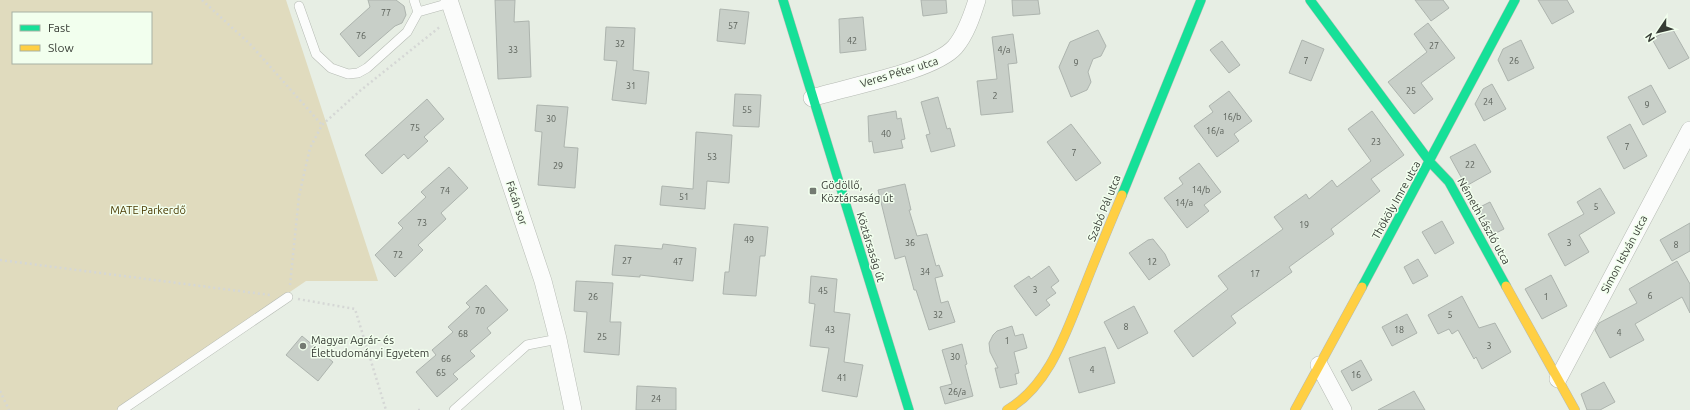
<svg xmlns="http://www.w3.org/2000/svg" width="1690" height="410" font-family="Ubuntu,sans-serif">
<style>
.green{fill:#e0dbbe;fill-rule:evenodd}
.building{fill:#c8cfc8;stroke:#adb4ae}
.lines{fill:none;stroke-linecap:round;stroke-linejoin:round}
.lane-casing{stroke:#b6bbb4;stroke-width:10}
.street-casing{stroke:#b6bbb4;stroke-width:18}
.fast-casing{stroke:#b6bbb4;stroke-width:10}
.slow-casing{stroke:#b6bbb4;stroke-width:10}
.path{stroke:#d5d7d5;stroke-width:2.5;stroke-dasharray:2 3;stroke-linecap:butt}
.lane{stroke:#fbfcfb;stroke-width:9}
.street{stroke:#fbfcfb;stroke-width:17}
.fast{stroke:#16e098;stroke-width:9}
.slow{stroke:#ffcf43;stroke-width:9}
.poi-dot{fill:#747a72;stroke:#f2ffee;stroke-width:1.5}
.labels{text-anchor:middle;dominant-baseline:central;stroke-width:3;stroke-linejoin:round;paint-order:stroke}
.number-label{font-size:9px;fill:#5a6059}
.street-label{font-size:11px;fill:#363b34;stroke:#f2ffee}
.poi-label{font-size:11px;fill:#363b34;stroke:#f2ffee;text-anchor:start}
.park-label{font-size:11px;fill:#493901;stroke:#f2ffee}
</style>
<rect width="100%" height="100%" fill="#e7eee4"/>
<!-- green -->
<path class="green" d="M0,0H286L378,281H306L117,410H0ZM13,13H151V63H13Z"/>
<!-- building -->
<path class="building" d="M368,0H396L404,6L406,15L402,23L395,26L359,57L340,34L370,7Z
M495,0H515L514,22L529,21L531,77L498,79Z
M921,0H946L947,13L923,16Z
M1012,0H1038L1040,14L1013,16Z
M1415,0H1443L1449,8L1431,21Z
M1538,0H1567L1574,12L1552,24Z
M720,9L749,12L745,44L717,41Z
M863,17L866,50L840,53L839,19Z
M1428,23L1455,58L1421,83L1433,99L1414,114L1388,82L1427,52L1414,34Z
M606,27L635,28L633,70L649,72L646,104L612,100L617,61L604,60Z
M1672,28L1689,58L1669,69L1652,39Z
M1098,30L1106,46L1101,56L1093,59L1088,72L1091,82L1087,90L1071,97L1059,67L1070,42Z
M1013,34L1017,63L1008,64L1013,112L981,115L977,81L997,79L992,37Z
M1302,40L1324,49L1311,81L1289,73Z
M1521,40L1534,68L1508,81L1498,60L1503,49Z
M1222,41L1240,65L1229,73L1210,50Z
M1492,84L1506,109L1484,121L1475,104L1483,89Z
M1651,85L1666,112L1643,125L1628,97Z
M1229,91L1252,121L1234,134L1239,141L1217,157L1194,126L1213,112L1209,106Z
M735,94L761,95L759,127L733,126Z
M938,97L947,129L950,128L955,146L931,152L926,135L930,134L921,102Z
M427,99L444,119L424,137L428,141L408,159L404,154L382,174L365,155Z
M537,105L568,107L564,147L578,148L575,188L538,185L542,132L535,131Z
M896,111L897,119L901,118L905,139L901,140L903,148L874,153L872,141L869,142L868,116Z
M1372,111L1404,155L1371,179L1380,191L1331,229L1334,234L1289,267L1292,272L1231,316L1236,323L1193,357L1174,331L1228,289L1218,276L1283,229L1274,217L1306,194L1309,199L1332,180L1337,187L1371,161L1348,129Z
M1071,124L1101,163L1076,181L1047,142Z
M1630,124L1647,156L1624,169L1607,137Z
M696,132L732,135L729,183L707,181L705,209L660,205L662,186L693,189Z
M1475,144L1491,172L1466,186L1450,157Z
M1199,163L1221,192L1204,205L1209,211L1187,228L1164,198L1183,184L1179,178Z
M449,167L468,188L441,213L446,219L418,245L423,250L395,277L375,255L403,228L398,223L426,197L421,192Z
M905,184L911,210H909L917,236L927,234L936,266L939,265L943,276L935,278L941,303L948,301L955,322L929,330L916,290H914L905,256L895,259L878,190Z
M1600,188L1615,213L1579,235L1589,252L1565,266L1548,234L1584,214L1577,202Z
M1490,202L1504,229L1492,235L1478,208Z
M1442,221L1454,243L1435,254L1422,232Z
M1690,223V251L1672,261L1660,240Z
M734,224L768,227L765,256H760L756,296L723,294L725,272H729Z
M1153,239L1165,254L1170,265L1149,280L1129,253L1148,240Z
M663,244L696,248L693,281L640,275V277L612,275L615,245L662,249Z
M1418,259L1428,276L1413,284L1404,267Z
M1677,261L1690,284V313L1682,297L1635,324L1644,340L1610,358L1595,330L1599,323L1637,303L1629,289Z
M1049,266L1059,281L1051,287L1056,293L1046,300L1050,305L1036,316L1014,286L1029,276L1031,279Z
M1551,275L1567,306L1542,319L1525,289Z
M811,276L837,279L834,312L850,314L844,362L863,365L857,397L822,391L829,348L810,346L815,304L809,303Z
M576,281L613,283L610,322H621L619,355L584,352L587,312L574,311Z
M486,285L508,310L487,328L491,333L470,351L475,356L453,374L458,379L437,397L416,372L436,355L432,350L453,332L448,327L470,307L466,303Z
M1462,296L1479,328L1495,323L1511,352L1482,369L1476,357L1474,359L1458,330L1452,334L1449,329L1438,334L1428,315Z
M1134,306L1148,333L1118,349L1104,322Z
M1407,314L1417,333L1392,346L1382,327Z
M1012,326L1015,336L1023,334L1027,348L1014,352L1019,373L1015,374L1017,384L1000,388L995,368H998L990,352L989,343L993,335L997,331Z
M302,336L333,362L318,381L286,355Z
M962,344L967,364L965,365L973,396L945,404L940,387L952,384L942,350Z
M1105,347L1115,383L1079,393L1069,358Z
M1361,360L1372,380L1352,391L1341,371Z
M1604,382L1615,402L1600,410H1587L1581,394Z
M637,386L676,388V410H636Z
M1414,391L1425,410H1378Z"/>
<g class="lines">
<!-- lane casing -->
<g class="lane-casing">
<path id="lane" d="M414,0L418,12
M299,6L316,54L331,68L348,74L358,73L367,68L407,32L418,12L450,3
M122,410L288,297
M454,410L527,345L558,339"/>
</g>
<!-- street casing -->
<g class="street-casing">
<path id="street" d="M449,0L543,281L558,339L573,410
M812,98C846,87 934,71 955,47C966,34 972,16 977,0
M1319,365L1343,410
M1558,379L1690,130"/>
</g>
<!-- fast casing -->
<g class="fast-casing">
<path id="fast" d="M783,0L909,410
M1310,0L1430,162L1449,182L1506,286
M1122,195L1201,0
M1362,287L1515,0"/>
</g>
<!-- slow casing -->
<g class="slow-casing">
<path id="slow" d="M1506,286L1575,410
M1007,410C1050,385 1066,332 1084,288C1096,257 1109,226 1122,195
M1295,410L1362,287"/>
</g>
<!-- path -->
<path class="path" d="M202,0L251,45L322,125
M0,260L270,295
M290,285L299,196L310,148L322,125L361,90L441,26
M298,299L355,309L386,410
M0,391L9,410
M418,410H421"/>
<!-- lane -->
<use href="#lane" class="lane"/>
<!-- street -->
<use href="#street" class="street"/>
<!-- fast -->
<use href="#fast" class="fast"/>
<!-- slow -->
<use href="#slow" class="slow"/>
</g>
<!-- markers -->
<g class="poi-dot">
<rect x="809" y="187" width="8" height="8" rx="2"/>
<circle cx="303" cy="346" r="4"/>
</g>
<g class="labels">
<!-- number labels -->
<g class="number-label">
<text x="386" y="13">77</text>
<text x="733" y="26">57</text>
<text x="361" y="36">76</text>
<text x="852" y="41">42</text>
<text x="620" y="44">32</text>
<text x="1434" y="46">27</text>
<text x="513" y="50">33</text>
<text x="1004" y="50">4/a</text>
<text x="1306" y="61">7</text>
<text x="1514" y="61">26</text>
<text x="1076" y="63">9</text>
<text x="631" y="86">31</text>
<text x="1411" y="91">25</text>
<text x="995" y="96">2</text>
<text x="1488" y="102">24</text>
<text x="1647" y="105">9</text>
<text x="747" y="110">55</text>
<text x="1232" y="117">16/b</text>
<text x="551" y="119">30</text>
<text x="415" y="128">75</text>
<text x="1215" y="131">16/a</text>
<text x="886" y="134">40</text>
<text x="1376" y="142">23</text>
<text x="1627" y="147">7</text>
<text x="1074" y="153">7</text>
<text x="712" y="157">53</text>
<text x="1470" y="165">22</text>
<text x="558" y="166">29</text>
<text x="1201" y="190">14/b</text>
<text x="445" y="191">74</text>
<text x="684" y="197">51</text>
<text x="1184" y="203">14/a</text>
<text x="1596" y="207">5</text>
<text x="422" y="223">73</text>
<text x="1304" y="225">19</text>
<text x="749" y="240">49</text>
<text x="910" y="243">36</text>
<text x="1569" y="243">3</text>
<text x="1676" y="245">8</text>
<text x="398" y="255">72</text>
<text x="627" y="261">27</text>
<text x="678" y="262">47</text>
<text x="1152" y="262">12</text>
<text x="925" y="272">34</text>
<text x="1255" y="274">17</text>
<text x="1035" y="290">3</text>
<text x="823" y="291">45</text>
<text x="1650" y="296">6</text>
<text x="593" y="297">26</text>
<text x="1546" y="297">1</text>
<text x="480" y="311">70</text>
<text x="938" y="315">32</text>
<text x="1450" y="315">5</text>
<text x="1126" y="327">8</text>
<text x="830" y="330">43</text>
<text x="1399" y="330">18</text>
<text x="1619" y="333">4</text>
<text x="463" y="334">68</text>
<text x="602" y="337">25</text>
<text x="1007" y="341">1</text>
<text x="1489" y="346">3</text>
<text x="955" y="357">30</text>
<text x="446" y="359">66</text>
<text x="1092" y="370">4</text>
<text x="441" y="373">65</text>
<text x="1356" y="375">16</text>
<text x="842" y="378">41</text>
<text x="957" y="392">26/a</text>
<text x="656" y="399">24</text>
</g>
<!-- street labels -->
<g class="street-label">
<text transform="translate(899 72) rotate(-17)">Veres Péter utca</text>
<text transform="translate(1396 200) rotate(-61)">Thököly Imre utca</text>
<text transform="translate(517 203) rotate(72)">Fácán sor</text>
<text transform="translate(1104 208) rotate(-68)">Szabó Pál utca</text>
<text transform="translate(1484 221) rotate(61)">Németh László utca</text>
<text transform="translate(871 247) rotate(73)">Köztársaság út</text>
<text transform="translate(1624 254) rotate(-62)">Simon István utca</text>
</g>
<!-- poi labels -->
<g class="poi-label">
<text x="821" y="185">Gödöllő,<tspan x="821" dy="13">Köztársaság út</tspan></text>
<text x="311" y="340">Magyar Agrár- és<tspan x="311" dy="13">Élettudományi Egyetem</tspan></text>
</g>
<!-- park labels -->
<g class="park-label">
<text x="148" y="210">MATE Parkerdő</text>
</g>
</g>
<!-- legend -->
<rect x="12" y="12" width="140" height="52" fill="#f2ffee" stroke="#a7b1a4"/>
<rect x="20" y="25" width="20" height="6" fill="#16e098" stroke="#a7b1a4"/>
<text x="48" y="32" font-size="12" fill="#363b34">Fast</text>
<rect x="20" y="45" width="20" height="6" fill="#ffcf43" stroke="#a7b1a4"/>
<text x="48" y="52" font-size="12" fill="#363b34">Slow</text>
<!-- north arrow -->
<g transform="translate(1658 32) rotate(235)" stroke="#f2ffee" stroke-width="3" paint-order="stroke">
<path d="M0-3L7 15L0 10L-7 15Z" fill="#363b34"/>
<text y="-6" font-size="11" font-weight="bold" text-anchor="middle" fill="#363b34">N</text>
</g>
</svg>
